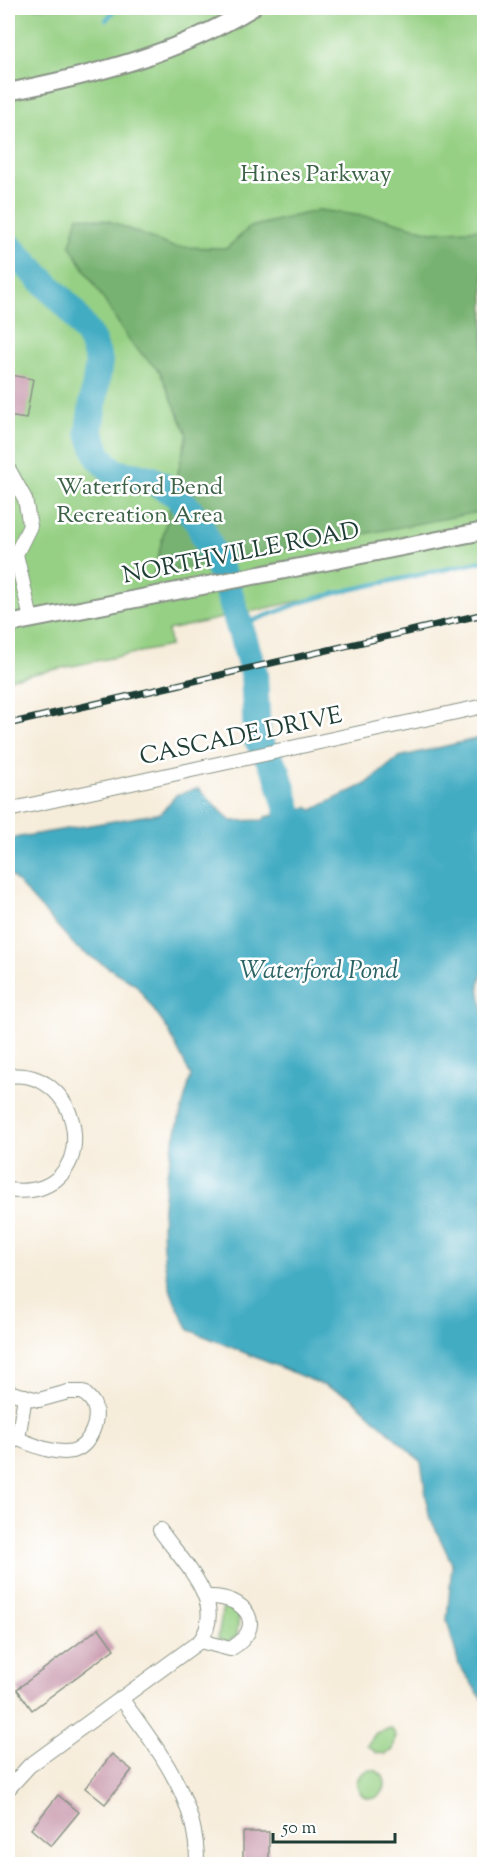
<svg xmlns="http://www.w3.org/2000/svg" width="492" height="1872" font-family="'Sorts Mill Goudy',serif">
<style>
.green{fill:#96d084;stroke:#5a865c;stroke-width:1.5}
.forest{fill:#78b272;stroke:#4c7853;stroke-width:1.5}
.water{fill:#43acc3;stroke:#31747c;stroke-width:1.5}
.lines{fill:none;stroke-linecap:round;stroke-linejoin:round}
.stream{stroke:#43acc3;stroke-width:4.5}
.river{stroke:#43acc3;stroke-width:28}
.building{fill:#cb9db0}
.minor-casing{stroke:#8a9487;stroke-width:16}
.tertiary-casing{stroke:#8a9487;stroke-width:20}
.minor{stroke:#fff;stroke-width:14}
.tertiary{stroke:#fff;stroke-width:16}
.rail-casing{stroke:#1f3d34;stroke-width:7}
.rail{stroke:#fff;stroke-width:4.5;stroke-dasharray:14;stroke-linecap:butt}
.labels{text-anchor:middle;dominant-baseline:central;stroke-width:5;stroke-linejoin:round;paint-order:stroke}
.park-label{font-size:24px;fill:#3d6248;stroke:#fff}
.street-label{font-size:24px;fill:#1f3d34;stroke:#fff}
.water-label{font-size:26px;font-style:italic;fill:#2c6466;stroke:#fff}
</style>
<rect width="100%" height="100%" fill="#fff"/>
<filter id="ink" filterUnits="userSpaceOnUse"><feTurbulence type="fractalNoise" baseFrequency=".0167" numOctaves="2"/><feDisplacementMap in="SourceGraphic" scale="12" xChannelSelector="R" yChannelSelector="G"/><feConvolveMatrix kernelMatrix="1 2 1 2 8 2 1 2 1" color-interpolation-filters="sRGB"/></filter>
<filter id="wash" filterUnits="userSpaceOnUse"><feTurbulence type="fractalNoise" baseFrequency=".008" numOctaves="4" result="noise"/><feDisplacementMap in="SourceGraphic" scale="24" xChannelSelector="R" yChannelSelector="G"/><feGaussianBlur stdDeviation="1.35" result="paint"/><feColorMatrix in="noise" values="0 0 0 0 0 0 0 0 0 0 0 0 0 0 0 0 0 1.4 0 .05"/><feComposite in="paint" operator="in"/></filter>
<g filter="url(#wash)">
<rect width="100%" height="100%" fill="#f6ecda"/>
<!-- green -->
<path class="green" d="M8,8H484V560L168,630L170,646L8,679Z
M229,1605L239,1615L237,1636L227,1642L218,1639L223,1606Z
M391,1728L396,1735L393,1750L386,1754L377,1753L367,1745L376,1733Z
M357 1784a14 14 0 1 1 28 0a14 14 0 1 1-28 0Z"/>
<!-- forest -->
<path class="forest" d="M319,210L385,219L431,232L484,229V511L154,574L187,434L160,372L131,343L70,246L78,216L109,221L173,247L227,248L250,227Z"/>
<!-- water -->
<path class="water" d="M484,737V943L480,947L484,965L479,986L484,1016V1702L459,1665L447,1620L452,1564L429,1515L421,1462L350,1396L189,1330C183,1317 174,1303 170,1288C150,1216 172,1145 191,1076L168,1030L136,985L77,948L10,874L8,839L161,813L176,795L198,788L231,821L263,820L266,817L308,807L312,810L366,784L399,757Z"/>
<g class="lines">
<!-- stream -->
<path class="stream" d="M106,20L116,8
M239,626L303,602L344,591L484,561"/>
<!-- river -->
<path class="river" d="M8,246L70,308L91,339L99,361L89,431L99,457L115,473L150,479L176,494L198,521L227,586L254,673L257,738L277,772L289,813"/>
</g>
<g id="blocks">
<!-- building -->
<path class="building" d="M10,375L33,379L26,419L8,416Z
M99,1628L114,1649L32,1710L17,1689Z
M112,1754L132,1770L105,1804L85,1788Z
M58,1795L79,1812L51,1846L31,1829Z
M243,1832H269V1864H243Z"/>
</g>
</g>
<g filter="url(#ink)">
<use href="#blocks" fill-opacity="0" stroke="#8a9487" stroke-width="1.5"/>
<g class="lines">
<!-- minor casing -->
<g class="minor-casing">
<path id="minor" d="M8,468L25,499L30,526L16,554L31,619
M8,810L484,706
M8,1076C87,1066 105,1202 8,1190
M8,1392L39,1400L68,1392H83C86,1395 91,1399 93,1403C101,1419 90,1446 73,1451C55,1455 34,1445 18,1439L8,1443
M18,1439L25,1396
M200,1641L230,1649C268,1628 247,1595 207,1597
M121,1698C157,1749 198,1798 197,1864
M8,1789L29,1766L200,1641C228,1603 182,1562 160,1530"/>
</g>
<!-- tertiary casing -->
<g class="tertiary-casing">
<path id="tertiary" d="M8,92C93,75 177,54 252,8
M8,624L484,531"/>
</g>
<!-- minor -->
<use href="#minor" class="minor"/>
<!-- tertiary -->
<use href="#tertiary" class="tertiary"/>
<!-- rail casing -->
<g class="rail-casing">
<path id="rail" d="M8,724L484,614"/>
</g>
<!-- rail -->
<use href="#rail" class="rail"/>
</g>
</g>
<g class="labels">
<!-- park labels -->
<g class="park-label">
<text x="316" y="175">Hines Parkway</text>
<text x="140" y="488">Waterford Bend<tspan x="140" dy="28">Recreation Area</tspan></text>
</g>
<!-- street labels -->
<g class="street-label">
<text transform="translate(241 554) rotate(-11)">NORTHVILLE ROAD</text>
<text transform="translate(241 737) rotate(-12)">CASCADE DRIVE</text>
</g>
<!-- water labels -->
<g class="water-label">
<text x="319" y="971">Waterford Pond</text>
</g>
</g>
<!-- margin -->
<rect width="492" height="1872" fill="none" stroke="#fff" stroke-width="30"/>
<!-- scale -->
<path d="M273 1833v9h122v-9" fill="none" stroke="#1f3d34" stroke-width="3"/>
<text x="282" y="1833" font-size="18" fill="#1f3d34" stroke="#ffffff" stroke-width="4.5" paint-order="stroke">50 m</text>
</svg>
